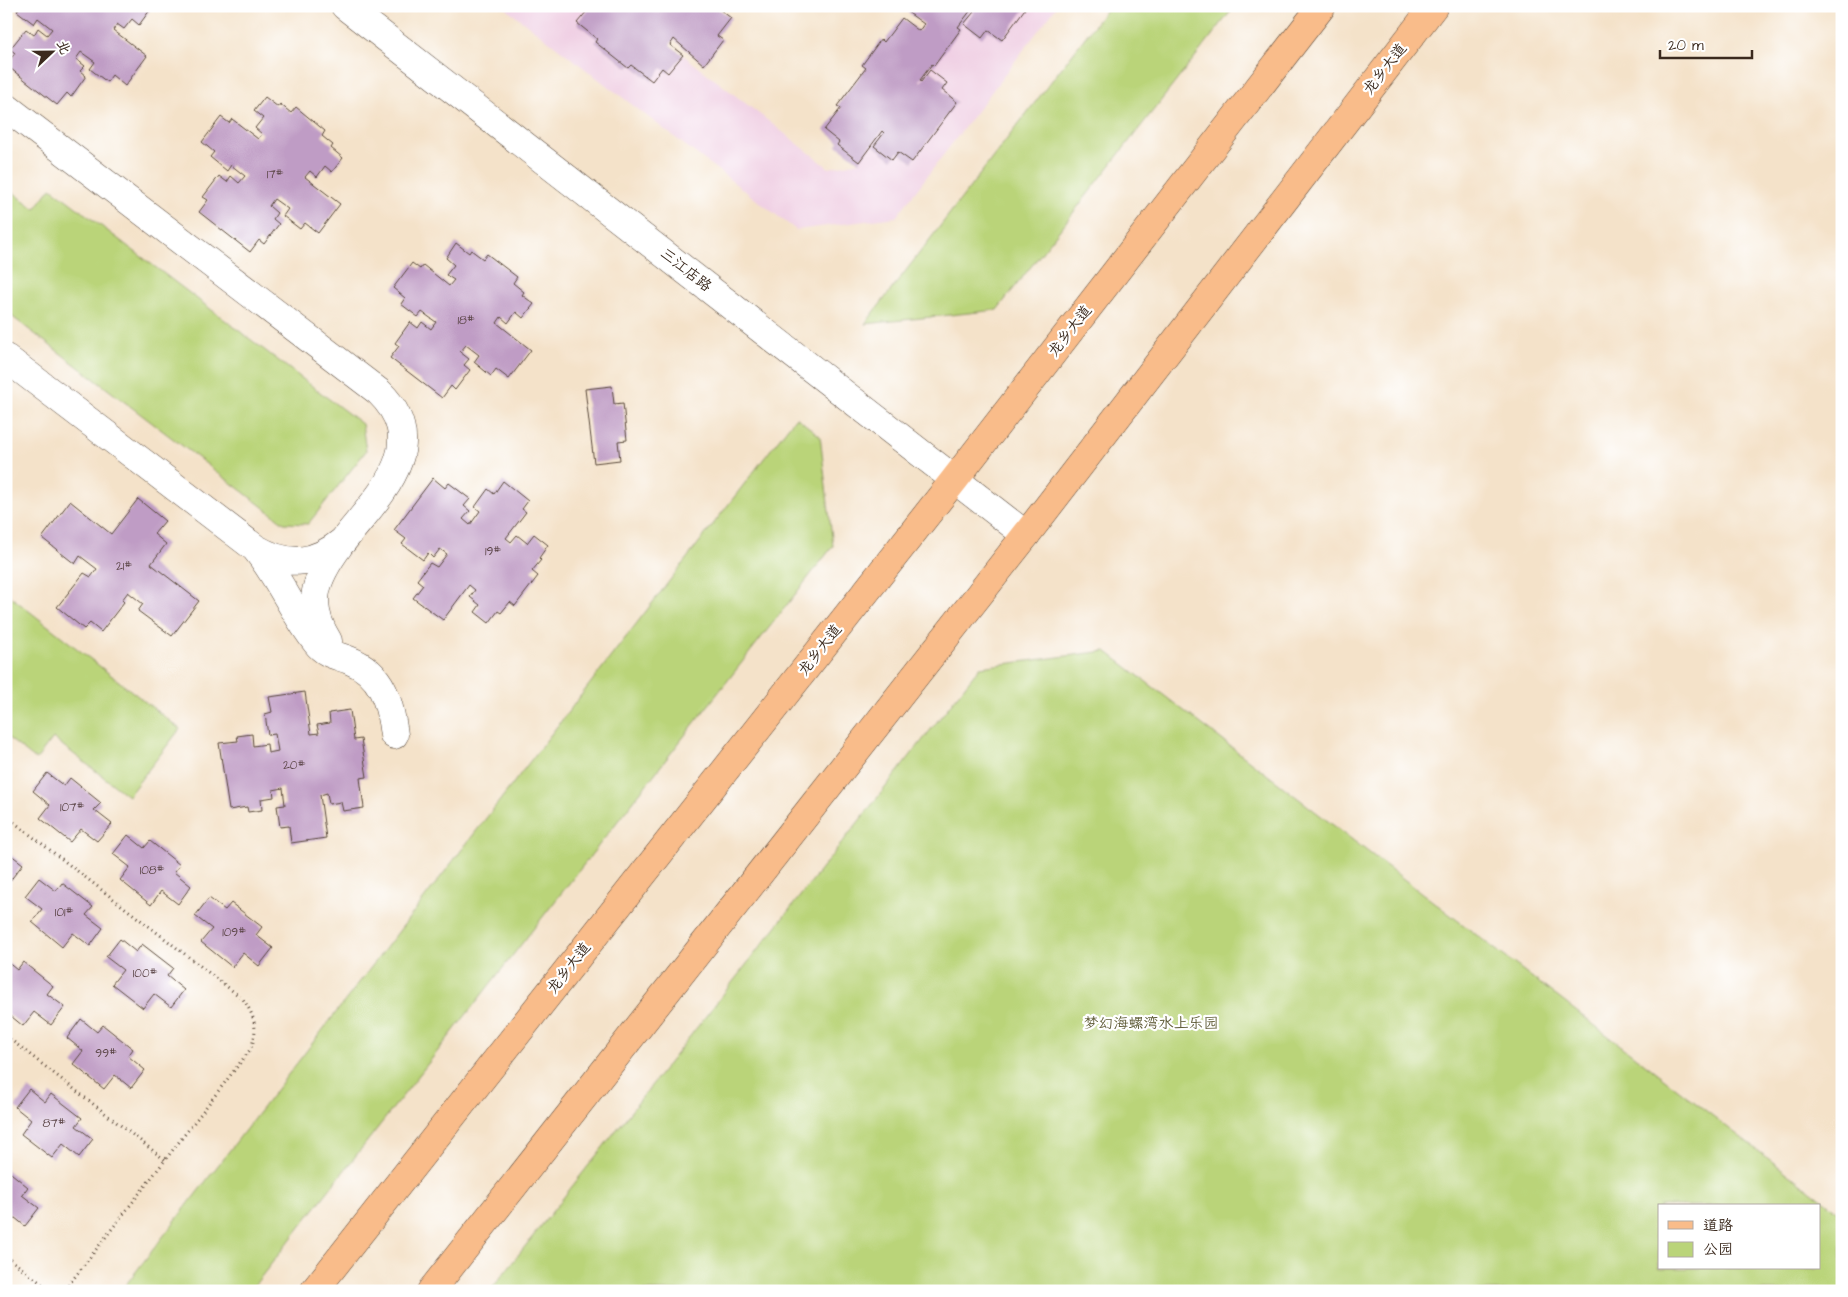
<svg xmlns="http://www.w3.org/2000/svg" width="1848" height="1297" font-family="'Architects Daughter','LXGW WenKai TC',sans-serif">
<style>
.built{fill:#f0d0e4}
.green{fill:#bad479;stroke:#7a7f4c;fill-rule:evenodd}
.building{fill:#bf9cc5}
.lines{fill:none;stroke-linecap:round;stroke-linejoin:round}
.minor-casing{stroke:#574638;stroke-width:29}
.major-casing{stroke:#574638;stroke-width:29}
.path{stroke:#574638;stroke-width:3;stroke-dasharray:1 4;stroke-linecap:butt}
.minor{stroke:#fff;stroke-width:28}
.major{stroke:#f9bc8a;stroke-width:28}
.labels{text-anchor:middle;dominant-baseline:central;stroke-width:4.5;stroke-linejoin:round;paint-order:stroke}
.number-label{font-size:12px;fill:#5c4648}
.street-label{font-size:15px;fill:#3b2a1e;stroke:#fff}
.park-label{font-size:15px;fill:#615d39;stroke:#fff}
</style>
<rect width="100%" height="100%" fill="#fff"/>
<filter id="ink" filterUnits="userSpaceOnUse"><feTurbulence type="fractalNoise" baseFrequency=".02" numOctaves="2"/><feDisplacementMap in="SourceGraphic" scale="10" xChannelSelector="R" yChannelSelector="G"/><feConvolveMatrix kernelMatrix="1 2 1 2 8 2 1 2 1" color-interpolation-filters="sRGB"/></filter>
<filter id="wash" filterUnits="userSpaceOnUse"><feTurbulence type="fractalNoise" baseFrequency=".0096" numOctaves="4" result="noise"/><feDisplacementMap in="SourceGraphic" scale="20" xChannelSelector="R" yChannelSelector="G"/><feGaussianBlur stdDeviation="1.12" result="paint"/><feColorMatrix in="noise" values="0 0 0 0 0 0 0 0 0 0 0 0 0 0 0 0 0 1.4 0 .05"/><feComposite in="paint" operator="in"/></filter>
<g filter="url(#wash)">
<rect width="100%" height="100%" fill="#f4e2c9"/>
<!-- built -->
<path class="built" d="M503,6H581L587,11L577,23L597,39L595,42L628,68L631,65L652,81L662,68L669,73L683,55L829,168L859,162L882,131L884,133L875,147L892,160L898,152L912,162L957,102L942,90L947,83L931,70L921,82L920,80L961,30L958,27L971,10L974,12L965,24L982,37L988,30L1002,40L1027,6H1057L896,217L796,230Z"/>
<!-- green -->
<path class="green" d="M1109,6H1235L997,310L865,324Z
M6,187L35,209L51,188L362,424L366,451L308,524L284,523L6,312Z
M796,417L820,436L833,546L250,1291H121Z
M6,593L180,729L128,796L53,738L36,760L6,736Z
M1106,651L1842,1215V1291H490L980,667ZM1659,1206H1819V1268H1659Z"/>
<g id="blocks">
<!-- building -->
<path class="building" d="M20,6H145L150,10L139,25L132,19L124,29L117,24L113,30L147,56L125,86L112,75L107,82L90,69L95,62L81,52L76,59L85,66L80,71L86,76L71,97L67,93L57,105L6,65L15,53L10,49L26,29L34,35L38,28L47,35L52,29L38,18L34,24L17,11Z
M581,6H715L731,18L717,36L723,40L704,65L674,39L670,45L683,55L668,73L662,68L652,81L631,65L628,68L595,42L597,39L577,23L587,11Z
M910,6H1027L1002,40L988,30L982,38L964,24L974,12L971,10L958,27L961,29L934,66L932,64L920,80L921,82L930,70L947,83L942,90L957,102L912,162L898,152L892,160L874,146L884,133L882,131L859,162L837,145L839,142L824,130L841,108L837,106L866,68L862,65L881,39L884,42L902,18L919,31L924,24L906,11Z
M265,97L278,107L280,104L291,113L296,107L325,131L322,136L333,145L331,148L343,158L332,172L325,166L317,177L310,171L305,177L340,204L318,233L305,223L300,229L283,216L288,209L274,199L269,206L277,213L273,219L279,224L264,244L259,240L250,252L199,212L208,200L203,197L219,176L227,182L231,176L239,183L245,176L231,165L227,171L210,157L214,152L202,142L221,117L229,123L232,119L258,139L262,134L255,128L263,118L254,111Z
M456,243L469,253L471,250L483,259L487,254L517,277L513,283L524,292L522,295L534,304L523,318L516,312L508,323L501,317L497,323L531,350L509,379L496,369L491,376L474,362L479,355L466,345L460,352L469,359L464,365L470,370L455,390L451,386L442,398L390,358L399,346L395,343L410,322L418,328L422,322L431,329L436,322L422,312L418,317L401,304L405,298L393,288L412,263L420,269L423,265L449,286L454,280L446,275L454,265L446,258Z
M612,386L614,404L623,403L627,440L618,441L620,460L594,463L585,389Z
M433,478L445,488L449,483L470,499L464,506L470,511L463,519L470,525L480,511L475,507L488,489L494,494L503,481L528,501L522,509L526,512L506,538L511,542L517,535L527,543L534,534L548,545L539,558L541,560L532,571L538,576L515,606L510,602L501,613L498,611L489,623L475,612L480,605L470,597L475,590L469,585L443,620L413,598L423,585L417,580L430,563L437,567L447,554L440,549L433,558L428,553L423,560L402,544L406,539L394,530Z
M138,499L165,521L154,534L166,544L151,564L199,601L172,636L138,611L143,604L128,592L122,600L124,602L101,632L90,623L84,629L57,607L84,573L91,577L97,569L80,556L75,564L42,538L70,501L111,534Z
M305,692L311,734L319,733L317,725L330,723L329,713L350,710L354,740L361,739L367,777L360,778L364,808L343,811L341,802L329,804L327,793L320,795L326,838L291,843L289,826L280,827L277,806L285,805L283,788L273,790L274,797L261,799L262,810L248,812L247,807L229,810L219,743L238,741L237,736L252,734L253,746L267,744L268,753L278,751L275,734L268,735L265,714L272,712L269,697Z
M47,773L64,786L70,778L101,803L94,810L112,824L97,841L81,829L70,842L40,818L50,805L33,791Z
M128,835L144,848L150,841L180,865L174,872L191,886L178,904L161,891L151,905L120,880L130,867L113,854Z
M6,851L23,864L9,882L6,880Z
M39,878L56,891L62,883L93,907L86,915L103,928L90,946L73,933L62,947L32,922L42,909L25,896Z
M209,898L225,910L231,903L262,927L256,935L273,948L259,966L243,953L232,967L201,942L212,929L195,916Z
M120,939L136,952L142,944L173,968L167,976L184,990L171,1007L154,994L143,1008L112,984L123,970L106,957Z
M6,961L17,970L23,962L53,986L47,994L65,1007L51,1025L34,1012L23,1026L6,1012Z
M81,1019L97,1032L103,1025L133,1049L128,1056L145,1070L131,1088L115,1075L104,1089L73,1064L83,1051L67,1038Z
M29,1089L45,1102L51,1094L82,1118L76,1126L93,1139L79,1157L63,1144L52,1158L21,1134L31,1120L15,1107Z
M6,1169L28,1187L22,1195L39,1208L25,1226L9,1213L6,1216Z"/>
</g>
</g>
<g filter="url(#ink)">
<use href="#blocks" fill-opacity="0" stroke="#574638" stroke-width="1"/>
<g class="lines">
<!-- minor casing -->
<g class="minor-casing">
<path id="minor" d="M345,6L1026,535
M6,107L379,392C434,446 378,496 343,541C314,565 288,567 255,548L6,358
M255,548C279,577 293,613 316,642C325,654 336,655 349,660C383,673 390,703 394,735
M328,641C305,604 315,579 339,546"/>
</g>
<!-- major casing -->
<g class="major-casing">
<path id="major" d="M314,1291L955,479L1322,6
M431,1291L1026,535L1434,6"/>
</g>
<!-- path -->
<path class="path" d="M6,816L243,999C255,1017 259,1029 250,1050L64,1291
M6,1036L165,1160
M6,1256L51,1291"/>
<!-- minor -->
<use href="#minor" class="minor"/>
<!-- major -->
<use href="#major" class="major"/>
</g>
</g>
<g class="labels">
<!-- number labels -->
<g class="number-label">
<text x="275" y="174">17#</text>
<text x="466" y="320">18#</text>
<text x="493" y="551">19#</text>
<text x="124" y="566">21#</text>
<text x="294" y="765">20#</text>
<text x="72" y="807">107#</text>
<text x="152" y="870">108#</text>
<text x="64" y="912">101#</text>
<text x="234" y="932">109#</text>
<text x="145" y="973">100#</text>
<text x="106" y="1053">99#</text>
<text x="54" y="1123">87#</text>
</g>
<!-- street labels -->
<g class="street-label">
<text transform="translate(1385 69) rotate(-52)">龙乡大道</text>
<text transform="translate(686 270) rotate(38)">三江店路</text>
<text transform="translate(1070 331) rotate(-52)">龙乡大道</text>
<text transform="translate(820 650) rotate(-52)">龙乡大道</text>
<text transform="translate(569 968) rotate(-52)">龙乡大道</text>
</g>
<!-- park labels -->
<g class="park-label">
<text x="1151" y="1023">梦幻海螺湾水上乐园</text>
</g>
</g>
<!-- margin -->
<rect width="1848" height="1297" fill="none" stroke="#fff" stroke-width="25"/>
<!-- legend -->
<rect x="1658" y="1204" width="162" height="65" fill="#ffffff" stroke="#b1aaa5"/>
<rect x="1668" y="1221" width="25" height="8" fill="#f9bc8a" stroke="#b1aaa5"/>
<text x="1703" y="1230" font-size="15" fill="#3b2a1e">道路</text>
<rect x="1668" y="1242" width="25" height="15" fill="#bad479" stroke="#b1aaa5"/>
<text x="1703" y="1254" font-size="15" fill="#3b2a1e">公园</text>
<!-- north arrow -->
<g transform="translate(52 52) rotate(68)" stroke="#ffffff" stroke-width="4" paint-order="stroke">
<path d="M0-4L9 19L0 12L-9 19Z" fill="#3b2a1e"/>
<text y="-8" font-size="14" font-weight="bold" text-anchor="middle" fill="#3b2a1e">北</text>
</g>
<!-- scale -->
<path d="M1660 50v8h92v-8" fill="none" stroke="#3b2a1e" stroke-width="2.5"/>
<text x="1668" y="50" font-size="15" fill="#3b2a1e" stroke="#ffffff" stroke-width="4" paint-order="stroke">20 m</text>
</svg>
